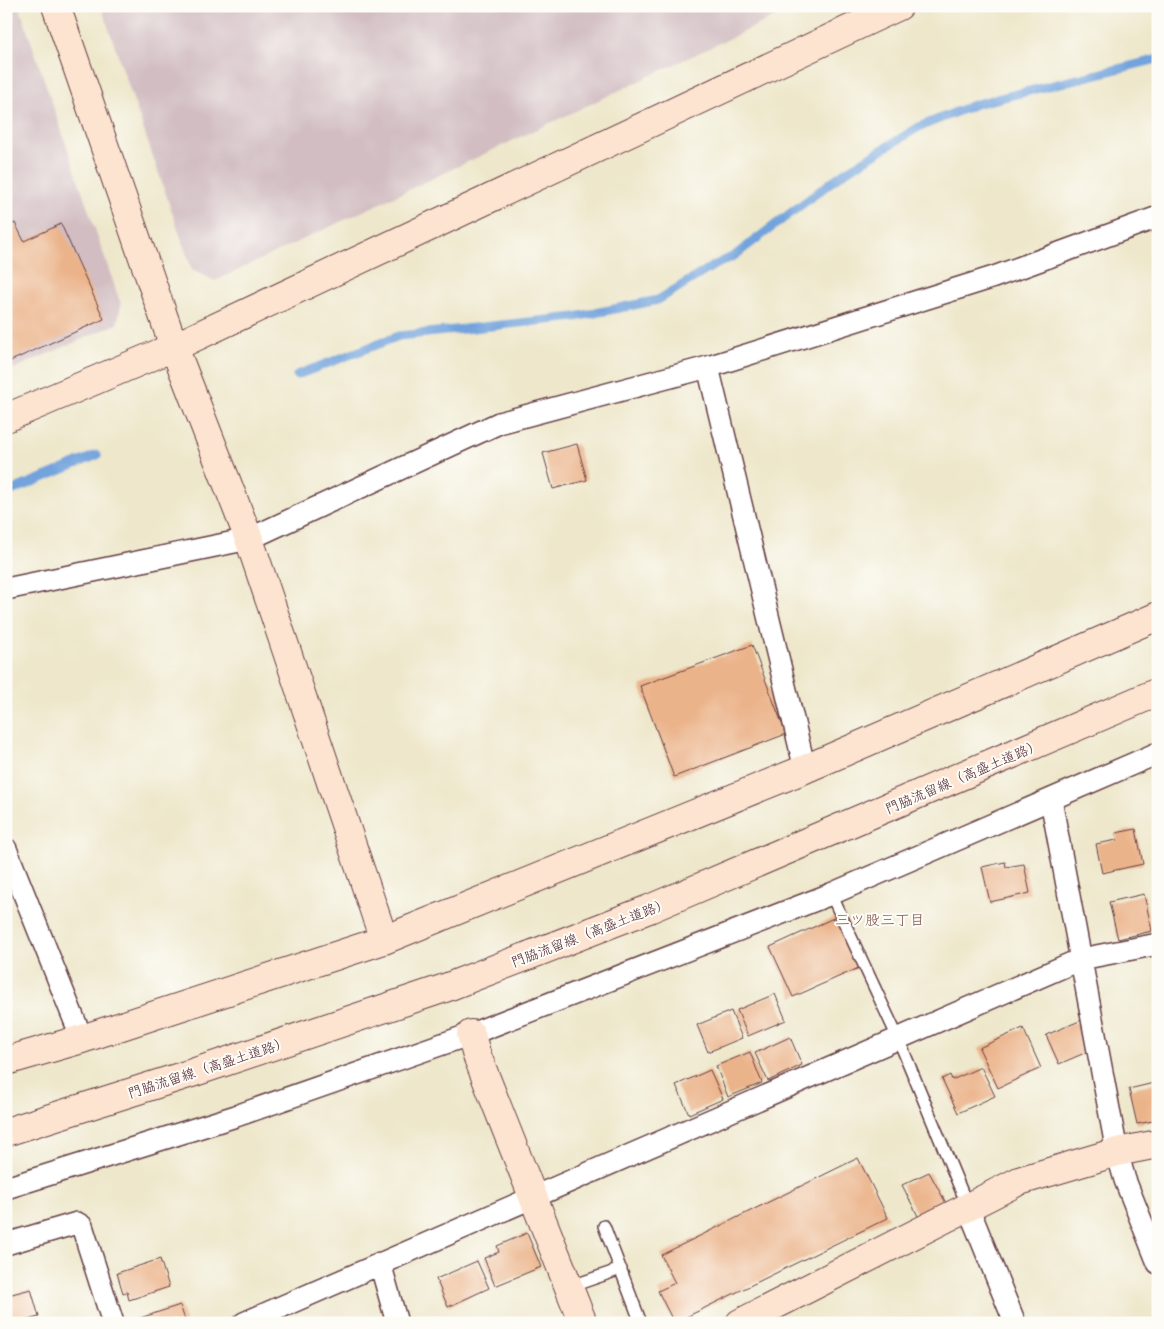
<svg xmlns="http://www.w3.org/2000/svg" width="1164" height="1329" font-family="'Playpen Sans','Klee One',sans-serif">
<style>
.industrial{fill:#d2bec2}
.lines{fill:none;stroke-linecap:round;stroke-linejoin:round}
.stream{stroke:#72a3dc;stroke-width:9}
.building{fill:#ebb38a}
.lane-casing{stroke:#633d43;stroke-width:14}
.street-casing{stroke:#633d43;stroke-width:24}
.secondary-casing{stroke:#633d43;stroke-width:30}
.lane{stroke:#fff;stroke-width:11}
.street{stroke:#fff;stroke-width:21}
.secondary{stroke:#fde4d0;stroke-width:28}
.labels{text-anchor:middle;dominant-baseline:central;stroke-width:4;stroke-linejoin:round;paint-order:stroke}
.street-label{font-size:14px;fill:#4a1f2b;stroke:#fdfcf7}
.neighbourhood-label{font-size:15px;fill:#82534c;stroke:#fdfcf7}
</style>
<rect width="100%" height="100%" fill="#fdfcf7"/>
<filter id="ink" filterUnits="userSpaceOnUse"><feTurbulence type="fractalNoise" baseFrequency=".02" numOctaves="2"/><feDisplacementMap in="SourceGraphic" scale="10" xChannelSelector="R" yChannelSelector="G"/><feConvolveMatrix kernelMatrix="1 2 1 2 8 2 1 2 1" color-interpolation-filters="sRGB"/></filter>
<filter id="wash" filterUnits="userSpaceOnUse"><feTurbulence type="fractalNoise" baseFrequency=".0096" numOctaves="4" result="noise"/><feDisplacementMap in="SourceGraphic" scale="20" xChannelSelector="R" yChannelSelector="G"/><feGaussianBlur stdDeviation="1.12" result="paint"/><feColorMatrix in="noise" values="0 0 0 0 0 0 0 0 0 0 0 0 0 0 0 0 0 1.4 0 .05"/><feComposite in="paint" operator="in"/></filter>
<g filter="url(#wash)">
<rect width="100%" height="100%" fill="#eee7cb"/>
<!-- industrial -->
<path class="industrial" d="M6,6H19L121,305L117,324L6,372Z
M101,6H798L215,281L192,270Z"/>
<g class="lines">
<!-- stream -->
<path class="stream" d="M297,375L399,336L575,317L658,300L713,266L734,256L842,174L919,127L976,104L1158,59
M6,493L97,455"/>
</g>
<g id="blocks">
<!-- building -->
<path class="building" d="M15,223L24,241L61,224L104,319L6,363V227Z
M577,444L587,480L553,489L543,453Z
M752,645L786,734L674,777L640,686Z
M1136,829L1143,864L1102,873L1096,844L1117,840L1116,833Z
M1005,862L1006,867L1024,864L1030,893L990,902L982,867Z
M1144,894L1152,931L1118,939L1109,902Z
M838,916L861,967L793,997L770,947Z
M775,994L786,1020L748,1036L737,1010Z
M731,1011L742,1038L708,1052L697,1025Z
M1082,1020L1094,1049L1059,1064L1046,1035Z
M1023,1028L1041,1068L998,1088L979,1048Z
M790,1037L802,1065L768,1081L755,1053Z
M750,1052L762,1083L728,1097L716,1066Z
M981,1067L995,1096L958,1113L942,1079L950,1075L952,1080Z
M710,1070L723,1099L689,1114L676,1085Z
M1158,1082V1120L1137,1124L1129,1089Z
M858,1158L888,1218L674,1323L658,1291L675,1283L661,1255Z
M929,1172L946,1203L919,1218L902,1185Z
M527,1233L541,1267L495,1286L484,1258L499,1252L497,1246Z
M160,1259L169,1287L129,1300L127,1292L123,1293L117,1273Z
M477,1261L489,1288L448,1307L436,1279Z
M31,1289L39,1317L16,1323H6V1291L8,1295Z
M180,1305L186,1323H128V1322Z"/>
</g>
</g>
<g filter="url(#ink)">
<use href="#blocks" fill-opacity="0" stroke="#633d43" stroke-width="1"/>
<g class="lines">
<!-- lane casing -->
<g class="lane-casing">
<path id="lane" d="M831,894L898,1038L968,1207
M604,1226L641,1323
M569,1287L621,1269"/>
</g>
<!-- street casing -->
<g class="street-casing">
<path id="street" d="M708,367L805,769
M6,589L249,539L499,423L708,367L994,277L1158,217
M1051,800L1117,1152L1125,1180L1158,1263
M6,849L82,1039
M6,1188L236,1116L471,1034L831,894L1158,753
M968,1207L1015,1323
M6,1244L77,1223L82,1226L113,1323
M380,1263L397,1323
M244,1323L1081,959L1158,944"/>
</g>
<!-- secondary casing -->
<g class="secondary-casing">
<path id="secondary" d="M56,6L174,347L249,539L384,940
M6,418L174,347L899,6
M471,1034L476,1053L583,1323
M6,1061L82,1039L384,940L805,769L1158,616
M6,1132L195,1072L445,988L649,909L1158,692
M740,1323L1019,1181L1117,1152L1158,1144"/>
</g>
<!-- lane -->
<use href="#lane" class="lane"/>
<!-- street -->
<use href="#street" class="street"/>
<!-- secondary -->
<use href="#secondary" class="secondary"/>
</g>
</g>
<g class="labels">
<!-- street labels -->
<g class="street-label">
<text transform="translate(963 776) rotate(-23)">門脇流留線（高盛土道路）</text>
<text transform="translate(590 932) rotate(-21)">門脇流留線（高盛土道路）</text>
<text transform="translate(208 1067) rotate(-18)">門脇流留線（高盛土道路）</text>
</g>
<!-- neighbourhood labels -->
<g class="neighbourhood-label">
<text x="880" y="918">三ツ股三丁目</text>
</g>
</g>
<!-- margin -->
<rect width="1164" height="1329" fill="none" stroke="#fdfcf7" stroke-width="25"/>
</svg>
